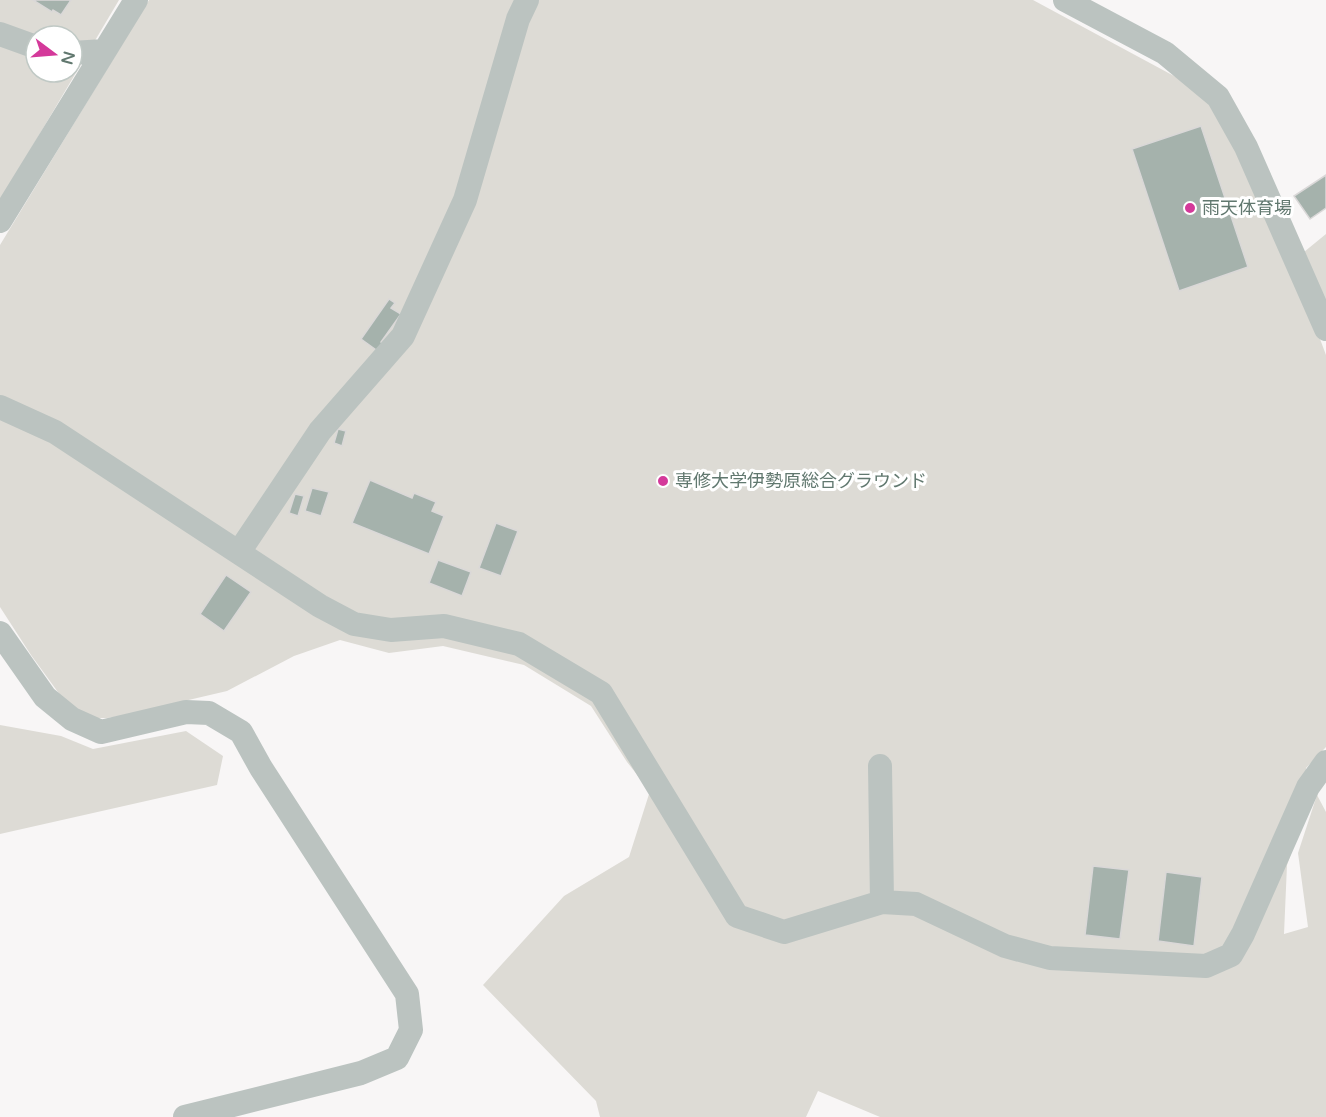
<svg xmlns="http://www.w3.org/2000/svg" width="1326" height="1117" font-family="'Varela Round','Noto Sans JP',sans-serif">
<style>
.green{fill:#dddbd5;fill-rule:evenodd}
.building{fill:#a5b2ac;stroke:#dad8d8;stroke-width:1.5}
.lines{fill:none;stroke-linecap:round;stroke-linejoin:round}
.minor{stroke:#bbc3c0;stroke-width:24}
.poi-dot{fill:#d4399a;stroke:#fff;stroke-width:2}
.labels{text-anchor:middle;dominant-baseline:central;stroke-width:6;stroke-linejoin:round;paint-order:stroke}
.poi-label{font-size:18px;fill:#61786f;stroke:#fff;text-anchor:start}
</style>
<rect width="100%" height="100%" fill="#f8f6f6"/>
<!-- green -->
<path class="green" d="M0,0H119L0,201ZM36,36H72V72H36Z
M149,0H1033L1187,83L1213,106L1293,267L1326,355V747L1306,768L1312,795L1287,865L1284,934L1308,927L1298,853L1317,795L1326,812V1117H880L818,1091L806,1117H600L596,1101L483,985L564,896L629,857L650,791L627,762L591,706L524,665L443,646L389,653L340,640L294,656L227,691L180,702L156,711L107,718H93L77,710L63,699L31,655L0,607V245Z
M1326,234V308L1304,252Z
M0,725L61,736L93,749L186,731L223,756L217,785L0,834Z"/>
<!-- building -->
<path class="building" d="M33,0H71L61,15L53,10L52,12Z
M1201,126L1248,267L1179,291L1132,149Z
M1326,175V208L1310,219L1294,196Z
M389,299L395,303L391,308L401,314L381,342L384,344L379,352L361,339Z
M338,429L346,431L342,446L334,443Z
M370,480L412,498L414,493L436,502L432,511L444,516L429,554L352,523Z
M312,488L329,492L321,516L305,511Z
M295,494L304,496L298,516L289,513Z
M496,523L518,531L501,576L479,568Z
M438,560L471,572L462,596L429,583Z
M226,575L251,592L224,631L200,614Z
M1093,866L1129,870L1120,939L1085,935Z
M1166,872L1202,877L1194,946L1158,941Z"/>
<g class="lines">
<!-- minor -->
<path class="minor" d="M1065,0L1165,53L1218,97L1246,147L1326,329
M0,34L36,47
M72,53L104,51
M0,221L136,0
M0,407L55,432L320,606L354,624L391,630L444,626L519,644L601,693L737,916L784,932L882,902L916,904L1005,946L1050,958L1206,966L1231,955L1243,934L1308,787L1326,762
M239,552L320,431L403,336L465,200L518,19L527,0
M0,633L45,697L72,719L101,732L186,712L209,713L241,732L261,768L407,994L411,1030L397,1058L361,1073L185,1117
M880,766L882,902"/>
</g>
<!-- markers -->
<g class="poi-dot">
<circle cx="1190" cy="208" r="6"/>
<circle cx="663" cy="481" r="6"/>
</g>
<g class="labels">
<!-- poi labels -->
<g class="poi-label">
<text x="1202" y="208">雨天体育場</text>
<text x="675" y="481">専修大学伊勢原総合グラウンド</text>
</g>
</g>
<!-- north arrow -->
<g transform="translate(54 54) rotate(106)"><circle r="28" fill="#ffffff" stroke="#c0c9c5" stroke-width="1.5"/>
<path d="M0-4.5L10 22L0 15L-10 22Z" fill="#d4399a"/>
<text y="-9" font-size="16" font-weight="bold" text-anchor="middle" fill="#61786f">N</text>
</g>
</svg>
